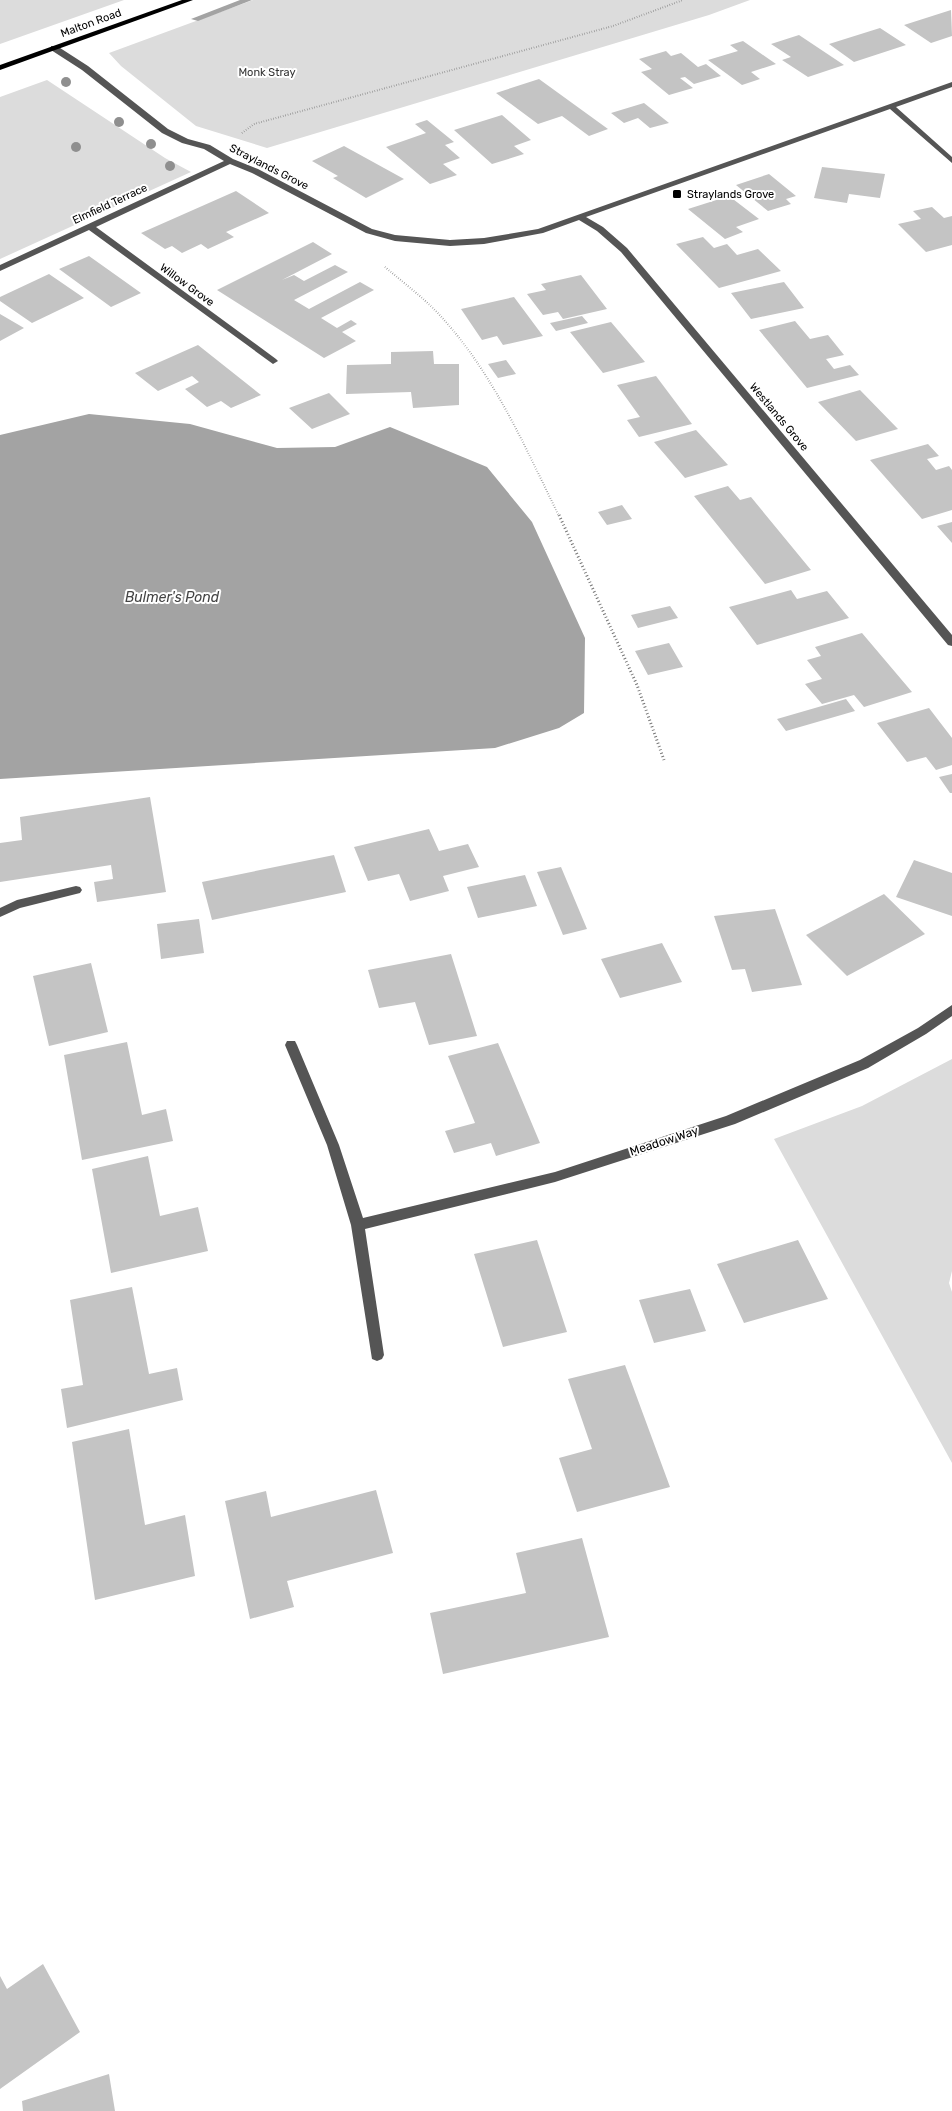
<svg xmlns="http://www.w3.org/2000/svg" width="952" height="2111" font-family="Rubik,sans-serif">
<style>
.green{fill:#dcdcdc}
.water{fill:#a3a3a3}
.lines{fill:none;stroke-linecap:round;stroke-linejoin:round}
.stream{fill:#a3a3a3;fill-rule:evenodd}
.building{fill:#c4c4c4}
.path-far1{stroke:#777;stroke-width:2;stroke-dasharray:0.5 2;stroke-linecap:butt}
.path{stroke:#777;stroke-width:3;stroke-dasharray:1 2.5;stroke-linecap:butt}
.minor{fill:#555;fill-rule:evenodd}
.major{fill:#000;fill-rule:evenodd}
.tree{fill:#8f8f8f}
.poi-dot{fill:#000;stroke:#fff;stroke-width:2}
.labels{text-anchor:middle;dominant-baseline:central;stroke-width:4;stroke-linejoin:round;paint-order:stroke}
.far-street-label{font-size:11px;fill:#000;stroke:#fff}
.far-park-label{font-size:11px;fill:#333;stroke:#fff}
.far-poi-label{font-size:11px;fill:#000;stroke:#fff;text-anchor:start}
.street-label{font-size:12px;fill:#000;stroke:#fff}
.water-label{font-size:14px;font-style:italic;fill:#444;stroke:#fff}
</style>
<rect width="100%" height="100%" fill="#fff"/>
<!-- green -->
<path class="green" d="M0,0H124L0,44Z
M253,0H750L709,15L267,148L196,126L121,66L109,53Z
M47,80L165,158L191,172L0,259V97Z
M952,1059V1271L949,1283L952,1292V1463L774,1139L862,1106Z"/>
<!-- water -->
<path class="water" d="M89,414L190,424L277,448L335,447L390,427L487,467L532,522L585,638L584,713L559,728L495,748L0,779V435Z"/>
<g class="lines">
<!-- stream -->
<path class="stream" d="M240,0H252L198,21L191,19Z"/>
</g>
<!-- building -->
<path class="building" d="M951,10L952,36L931,43L904,25Z
M880,28L906,45L854,62L829,44Z
M799,35L844,65L808,77L782,60L791,57L771,44Z
M743,41L776,64L751,72L760,79L742,85L708,60L738,51L730,45Z
M666,51L671,56L681,53L698,67L706,64L721,76L694,84L685,77L680,78L693,88L669,95L641,72L652,69L639,59Z
M539,79L608,129L589,136L562,116L538,124L496,93Z
M644,103L669,123L650,128L638,118L624,123L611,113Z
M502,115L531,140L514,146L524,154L492,164L454,130Z
M427,120L454,142L445,145L460,158L443,164L457,175L430,184L386,147L426,133L415,124Z
M344,146L404,179L366,198L333,178L338,176L312,161Z
M822,167L885,174L880,198L849,194L847,203L814,198Z
M769,174L796,196L786,199L791,204L768,211L736,185Z
M236,191L269,213L226,232L234,237L208,249L201,244L182,253L172,246L165,249L141,233Z
M729,196L759,219L736,227L743,232L725,239L688,209Z
M932,207L944,218L952,216V245L926,252L898,224L921,219L913,211Z
M703,237L714,248L727,244L737,255L758,249L781,271L719,288L676,244Z
M313,242L332,254L282,280L294,275L304,281L335,265L348,272L294,300L309,309L360,282L374,290L321,318L337,328L351,320L357,324L342,332L356,341L324,358L217,290Z
M89,256L141,293L111,307L59,269Z
M49,274L84,298L32,323L0,301V297Z
M581,275L607,309L563,319L558,312L543,315L527,294L546,290L541,284Z
M784,282L804,308L751,319L731,293Z
M514,297L543,336L503,345L497,336L482,340L461,309Z
M0,314L24,328L0,341Z
M582,316L588,323L556,331L550,323Z
M795,321L810,339L828,335L844,355L826,359L834,369L850,365L859,375L807,388L759,330Z
M611,322L645,362L603,373L570,332Z
M198,345L261,395L231,408L221,401L207,407L185,389L199,382L192,376L158,391L135,373Z
M433,351L434,364H459V405L413,408L411,392L346,394L347,365L391,364V352Z
M506,360L516,374L498,378L488,364Z
M656,376L692,424L639,437L627,420L640,417L617,385Z
M860,390L898,429L856,441L818,402Z
M329,393L350,414L312,429L289,408Z
M696,430L728,465L685,478L654,442Z
M928,444L939,456L927,459L936,470L949,466L952,470V510L922,519L870,460Z
M728,486L740,500L751,497L811,570L765,584L694,496Z
M622,505L632,519L607,525L598,512Z
M952,522V543L937,526Z
M791,590L797,599L827,591L849,618L757,645L729,607Z
M670,606L678,618L638,628L631,615Z
M862,633L912,692L864,707L854,695L822,704L805,684L822,679L807,660L821,656L815,647Z
M669,643L683,667L648,675L635,651Z
M846,699L855,711L786,731L777,719Z
M929,708L952,738V765L936,770L926,757L907,762L877,723Z
M952,774V793H950L939,777Z
M150,797L166,892L97,902L94,882L113,879L111,865L0,882V843L22,840L20,817Z
M429,829L439,851L468,844L479,867L443,876L449,891L410,901L399,874L368,881L354,847Z
M334,855L346,892L212,920L202,882Z
M914,860L952,873V916L896,897Z
M561,867L587,929L563,935L537,872Z
M525,875L537,906L478,918L467,887Z
M884,894L925,934L847,976L806,935Z
M775,909L802,985L752,992L745,969L732,970L714,916Z
M199,919L204,953L161,959L157,924Z
M662,943L682,982L620,998L601,959Z
M451,954L477,1036L429,1045L415,1002L379,1008L368,970Z
M91,963L108,1032L49,1046L33,976Z
M127,1042L142,1115L166,1109L173,1141L82,1160L64,1055Z
M498,1043L540,1143L496,1156L491,1143L454,1153L445,1131L475,1123L448,1056Z
M148,1156L160,1216L198,1207L208,1251L111,1273L92,1169Z
M537,1240L567,1332L503,1347L474,1254Z
M798,1240L828,1299L744,1323L717,1264Z
M132,1287L149,1374L177,1368L183,1400L67,1428L61,1389L83,1385L70,1300Z
M690,1289L706,1331L654,1343L639,1300Z
M625,1365L670,1487L577,1512L559,1458L592,1449L568,1379Z
M129,1429L145,1525L185,1515L195,1576L95,1600L72,1442Z
M376,1490L393,1553L287,1581L294,1607L250,1619L225,1501L266,1491L271,1517Z
M582,1538L609,1637L443,1674L430,1613L526,1593L516,1553Z
M43,1964L80,2032L0,2089V1976L7,1989Z
M109,2074L115,2111H23L22,2101Z"/>
<g class="lines">
<!-- path-far1 -->
<path class="path-far1" d="M242,133L254,124L613,26L683,0
M385,267C405,284 428,301 445,321C495,377 526,449 559,516"/>
<!-- path -->
<path class="path" d="M559,515L637,685L664,760"/>
<!-- minor -->
<path class="minor" d="M51,46H57L88,66L168,129L188,139L210,145L233,159L258,169L372,229L395,235L450,240L484,238L538,229L952,82V87L896,107L952,157V163L890,109L586,217L603,227L627,248L952,635V646L948,645L621,252L597,231L579,220L543,233L484,244L450,246L395,241L366,233L252,173L230,164L96,227L276,359L278,361L273,364L89,230L0,271V265L224,161L204,149L182,143L162,133L82,70L51,50Z
M76,886L80,887L82,890L80,893L20,908L0,917V908L17,900Z
M952,1005V1016L926,1034L868,1068L735,1124L555,1182L365,1229L384,1355L382,1359L377,1361L372,1359L351,1225L327,1145L285,1045L287,1041H295L297,1045L339,1145L363,1218L555,1172L726,1116L860,1060L918,1028Z"/>
<!-- major -->
<path class="major" d="M182,0H193L0,70V65Z"/>
</g>
<!-- trees -->
<g class="tree">
<circle cx="66" cy="82" r="5"/>
<circle cx="119" cy="122" r="5"/>
<circle cx="151" cy="144" r="5"/>
<circle cx="76" cy="147" r="5"/>
<circle cx="170" cy="166" r="5"/>
</g>
<!-- markers -->
<rect class="poi-dot" x="672" y="189" width="10" height="10" rx="2.5"/>
<g class="labels">
<!-- far-street labels -->
<g class="far-street-label">
<text transform="translate(91 23) rotate(-20)">Malton Road</text>
<text transform="translate(269 167) rotate(27)">Straylands Grove</text>
<text transform="translate(110 204) rotate(-25)">Elmfield Terrace</text>
<text transform="translate(187 285) rotate(36)">Willow Grove</text>
<text transform="translate(779 417) rotate(50)">Westlands Grove</text>
</g>
<!-- far-park labels -->
<g class="far-park-label">
<text x="267" y="72">Monk Stray</text>
</g>
<!-- far-poi labels -->
<g class="far-poi-label">
<text x="687" y="194">Straylands Grove</text>
</g>
<!-- street labels -->
<g class="street-label">
<text transform="translate(664 1141) rotate(-18)">Meadow Way</text>
</g>
<!-- water labels -->
<g class="water-label">
<text x="172" y="597">Bulmer's Pond</text>
</g>
</g>
</svg>
